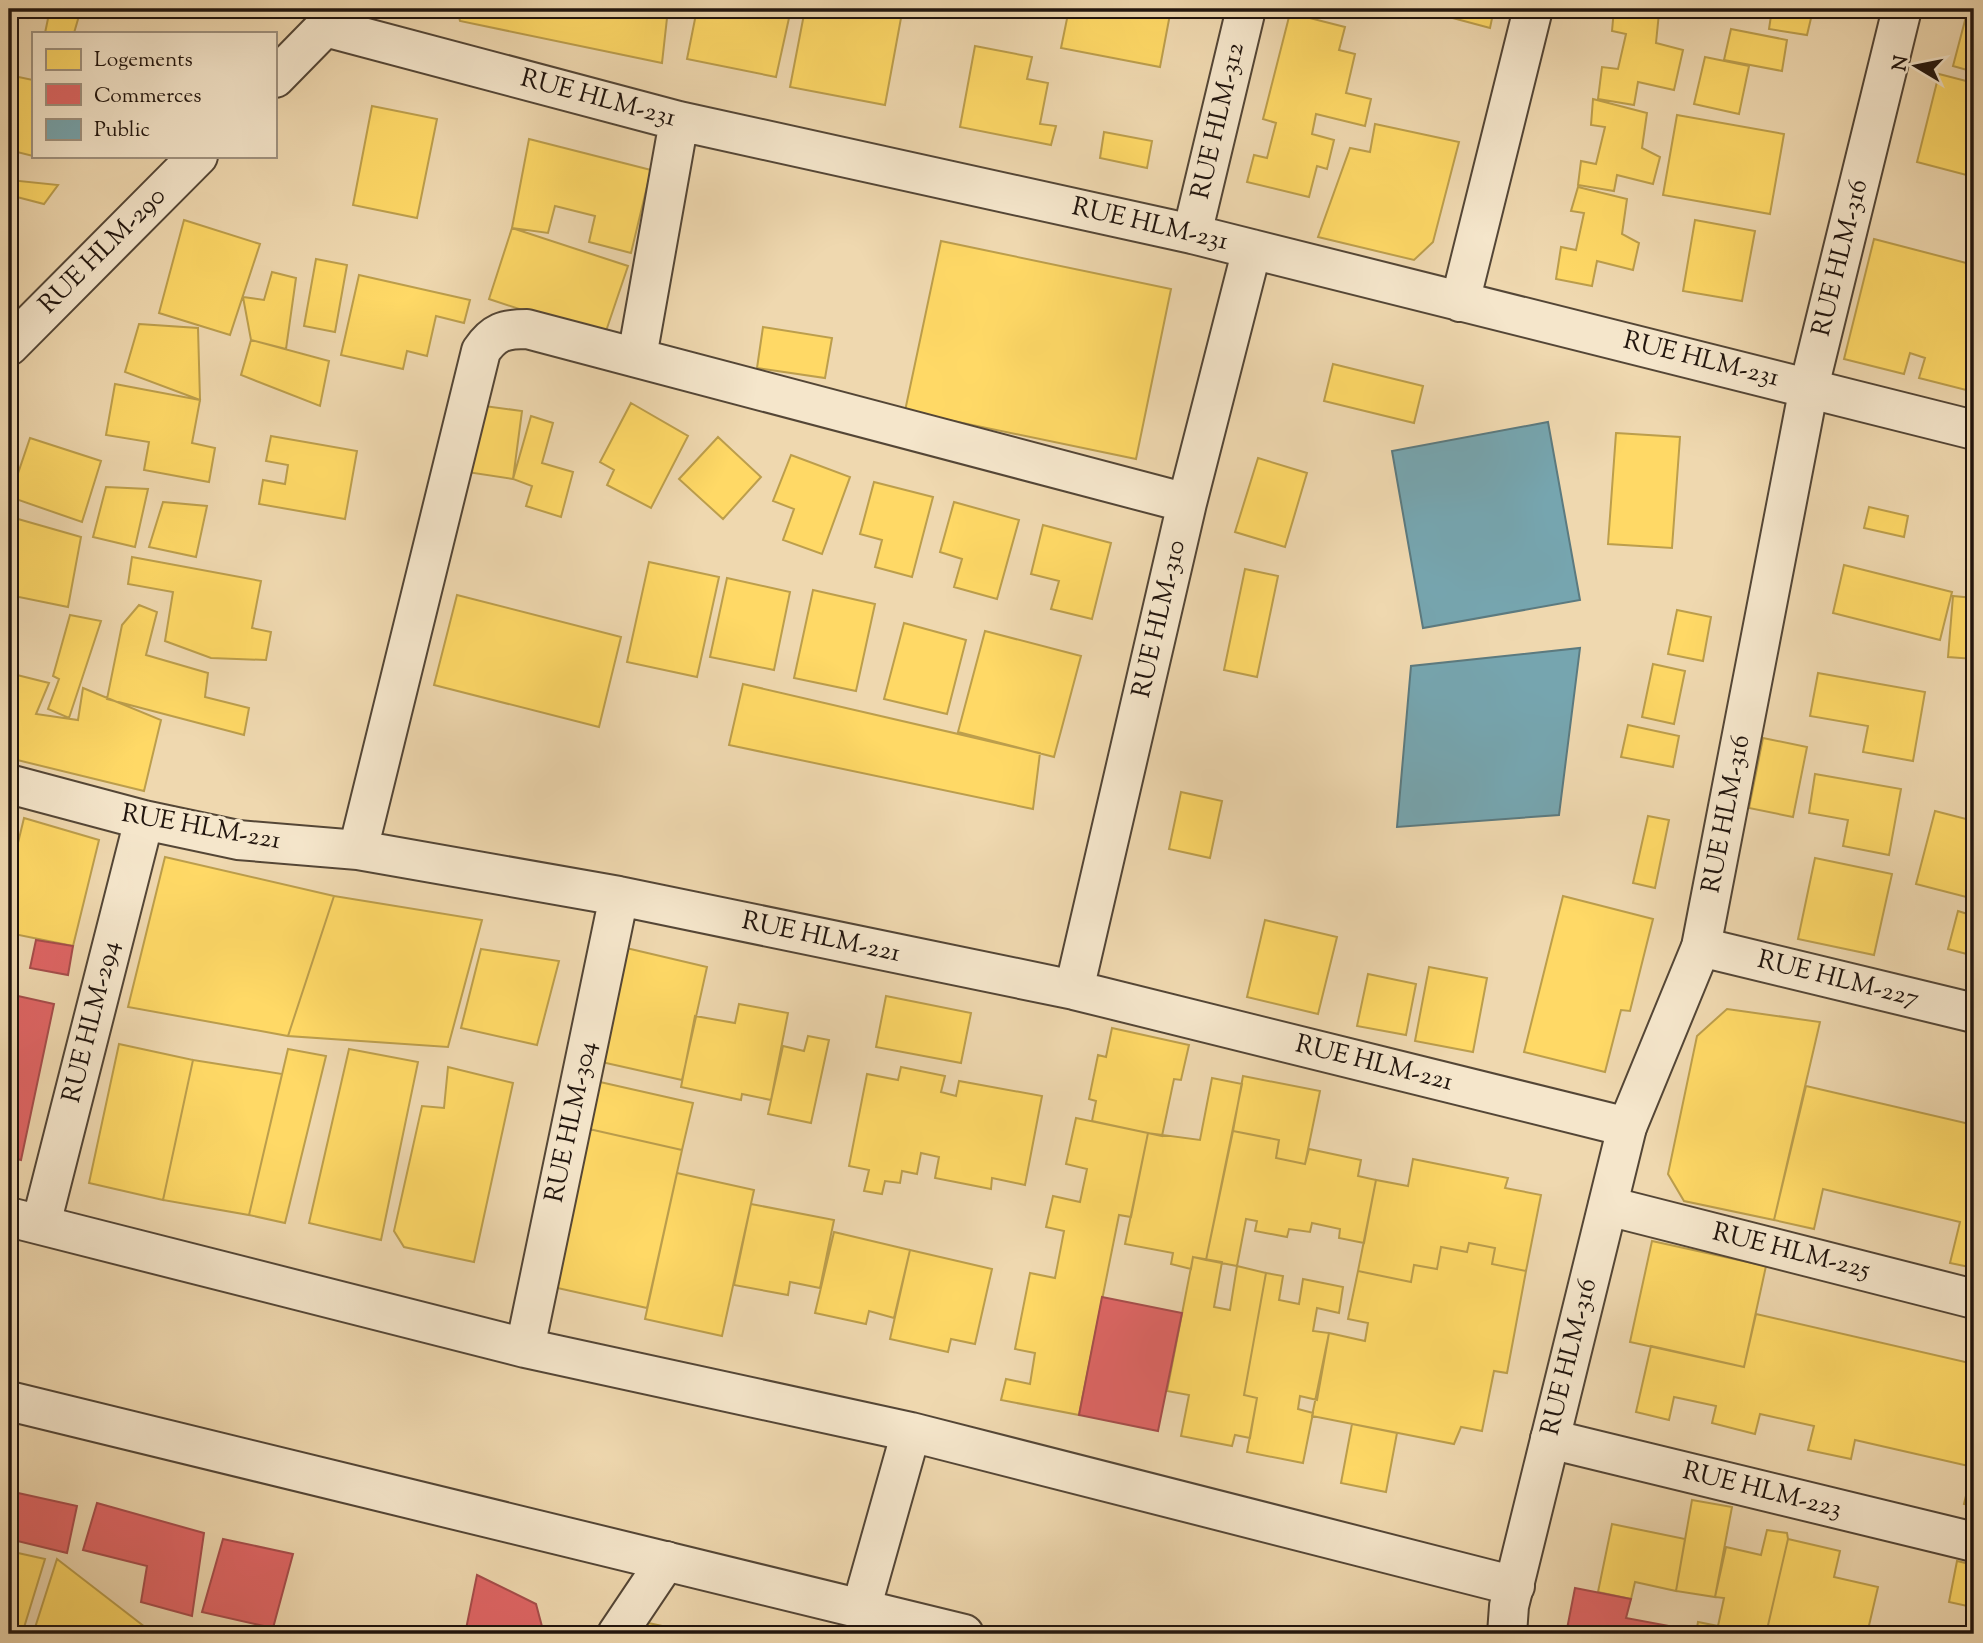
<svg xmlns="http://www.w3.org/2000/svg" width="1983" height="1643" font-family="'Sorts Mill Goudy',serif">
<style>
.homes{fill:#ffd966;stroke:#bc9e4c;stroke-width:2}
.shops{fill:#e06666;stroke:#a74e4c;stroke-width:2}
.public{fill:#76a5af;stroke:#5c7a7f;stroke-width:2}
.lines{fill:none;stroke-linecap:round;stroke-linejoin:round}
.minor-casing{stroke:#544636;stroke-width:42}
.tertiary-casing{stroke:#544636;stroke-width:42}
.minor{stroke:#f5e6cb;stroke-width:38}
.tertiary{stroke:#f5e6cb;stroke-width:38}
.labels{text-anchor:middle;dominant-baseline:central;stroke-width:7;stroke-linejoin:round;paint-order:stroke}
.street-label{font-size:26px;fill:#21150e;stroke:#f5e6cb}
</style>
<rect width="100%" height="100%" fill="#efd8af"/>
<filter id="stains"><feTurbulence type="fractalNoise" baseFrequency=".00286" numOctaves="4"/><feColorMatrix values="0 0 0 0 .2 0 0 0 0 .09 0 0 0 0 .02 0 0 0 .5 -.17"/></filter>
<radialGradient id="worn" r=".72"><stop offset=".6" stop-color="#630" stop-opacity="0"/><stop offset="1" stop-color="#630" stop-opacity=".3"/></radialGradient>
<!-- homes -->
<path class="homes" d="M50,9H81L74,33H45Z
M457,9H668L662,63L460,21Z
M697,9H791L776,77L687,59Z
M805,9H855L901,18L885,105L790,87Z
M1069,9H1171L1160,67L1061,48Z
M1451,9H1494L1490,28L1449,17Z
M1614,9L1659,13L1656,43L1683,50L1674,90L1638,82L1634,105L1598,99L1602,67L1618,69L1626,34L1612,31Z
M1772,9H1800L1799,11L1812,14L1807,35L1769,29Z
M1968,9H1974V72L1953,66Z
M1290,13L1345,27L1339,50L1355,54L1346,93L1371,99L1365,126L1316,114L1312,134L1334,140L1327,169L1317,166L1309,197L1247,182L1254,155L1267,158L1276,123L1263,119Z
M1731,29L1787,40L1782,71L1724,60Z
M975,46L1032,57L1027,79L1048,83L1040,124L1056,126L1051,145L960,127Z
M1705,57L1749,66L1739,114L1694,104Z
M1939,74L1974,83V177L1917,162Z
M9,75L33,80V156L9,150Z
M1593,99L1647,113L1642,148L1660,157L1653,184L1617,175L1614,191L1578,185L1581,161L1596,164L1605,127L1591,125Z
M372,106L437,119L417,218L353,205Z
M1677,115L1784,134L1770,214L1663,195Z
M1375,124L1459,142L1433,242L1414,260L1318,237L1350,148L1370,152Z
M1104,132L1152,141L1147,168L1100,158Z
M529,139L651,170L631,253L589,242L595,216L555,206L548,233L512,228Z
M9,165L14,168L9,180L58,185L44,204L9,195Z
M1578,187L1627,199L1622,234L1639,243L1633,270L1597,261L1592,286L1556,279L1561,247L1576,250L1584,213L1571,211Z
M184,220L260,244L230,335L159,313Z
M1695,220L1755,231L1742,301L1683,291Z
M512,228L628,266L604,337L489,299Z
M1874,239L1974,265V392L1919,378L1925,358L1910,353L1904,374L1844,359Z
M941,241L1171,289L1136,459L905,411Z
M316,259L347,265L335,332L304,326Z
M272,272L296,278L286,349L251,340L243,297L264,300Z
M359,275L470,300L464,323L436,316L427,356L407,351L403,369L341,355Z
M139,324L198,328L200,400L125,372Z
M763,327L832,338L825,378L757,368Z
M251,340L329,361L320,406L241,375Z
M1333,364L1423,386L1414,423L1324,401Z
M115,384L200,400L192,443L215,448L209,482L144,470L149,442L106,435Z
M631,403L688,436L651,508L607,485L614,470L600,462Z
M477,405L522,411L513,479L467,472Z
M531,416L553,423L542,463L573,472L561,517L526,506L532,486L513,479Z
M1616,433L1680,437L1672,548L1608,544Z
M271,436L357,451L345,519L259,504L263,480L285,484L288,465L266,461Z
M718,437L761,477L723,519L679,479Z
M30,438L101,461L82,522L10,497Z
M791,455L850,477L822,554L783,540L794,509L773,501Z
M1258,458L1307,473L1285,547L1235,532Z
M874,482L933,497L912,577L875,567L882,540L860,534Z
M106,487L148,489L135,547L93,537Z
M163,502L207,506L196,557L149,547Z
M954,502L1019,520L997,599L954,587L962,559L940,552Z
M1869,507L1908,516L1904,537L1864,528Z
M11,517L81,537L68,607L9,595Z
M1043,525L1111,543L1092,619L1051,609L1059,581L1031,574Z
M132,557L261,581L252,628L271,632L266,660L211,658L165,641L173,592L128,584Z
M649,562L719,577L697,677L627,662Z
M1844,565L1952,592L1940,640L1833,613Z
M1245,569L1278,576L1257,677L1224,670Z
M727,578L790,592L774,670L710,657Z
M813,590L875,604L856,691L794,678Z
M457,595L621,637L599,727L434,685Z
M1953,596L1974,598V659L1948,657Z
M139,605L157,612L146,655L208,673L205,697L249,708L244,735L107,699L122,625Z
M1677,610L1711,617L1703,661L1668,654Z
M70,615L101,621L69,718L48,709L59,679L53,676Z
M904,623L966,640L947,714L884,699Z
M985,631L1081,656L1054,757L958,732Z
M1653,664L1685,671L1674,724L1642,717Z
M9,673L49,683L36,714L78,720L83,688L161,720L144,791L9,758Z
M1818,673L1925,692L1913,761L1863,752L1868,726L1810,716Z
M743,684L1040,753L1033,809L729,745Z
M1628,725L1679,736L1673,767L1621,757Z
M1763,738L1807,747L1793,817L1749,808Z
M1815,774L1901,789L1889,855L1843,846L1848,820L1809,813Z
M1181,792L1222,801L1210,858L1169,849Z
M1935,811L1974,821V899L1916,884Z
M1648,816L1669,820L1655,888L1633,883Z
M24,818L99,840L73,946L9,933V880Z
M165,857L334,896L288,1036L128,1007Z
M1815,858L1892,874L1874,955L1798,939Z
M334,896L482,920L448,1047L288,1036Z
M1563,896L1653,919L1630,1011L1621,1010L1605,1072L1524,1052Z
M1958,911L1974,916V956L1948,949Z
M1265,920L1337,937L1318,1014L1247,997Z
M622,947L707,967L682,1080L597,1061Z
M481,949L559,961L537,1045L461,1028Z
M1429,967L1487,978L1473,1052L1415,1041Z
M1368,974L1416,984L1406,1035L1357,1026Z
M886,996L971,1013L961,1063L876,1047Z
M739,1004L788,1013L771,1100L742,1094L741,1100L681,1087L695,1016L735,1023Z
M1727,1009L1820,1022L1774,1220L1684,1201L1668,1174L1697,1036Z
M1112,1028L1189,1045L1181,1080L1174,1079L1162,1136L1092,1121L1096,1101L1089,1099L1098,1055L1106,1057Z
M808,1036L829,1040L811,1123L768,1114L783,1046L804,1051Z
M119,1044L193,1060L163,1200L89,1183Z
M288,1049L326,1056L285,1223L249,1215Z
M349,1049L418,1062L381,1240L309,1223Z
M193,1060L282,1074L249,1215L163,1200Z
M448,1067L513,1083L474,1262L404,1247L394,1231L422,1106L444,1108Z
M901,1067L945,1076L941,1092L956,1096L959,1081L1042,1096L1025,1185L992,1178L991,1189L935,1178L939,1157L921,1153L917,1174L902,1171L900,1183L885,1181L882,1194L864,1191L869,1170L849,1166L867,1074L898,1080Z
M1243,1076L1320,1091L1305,1164L1276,1158L1279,1140L1233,1131Z
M1212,1078L1242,1084L1206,1260L1193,1257L1191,1269L1171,1264L1173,1253L1125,1244L1148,1133L1200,1140Z
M600,1082L693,1103L682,1150L589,1129Z
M1806,1086L1974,1125V1268L1950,1263L1960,1222L1823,1189L1814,1229L1774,1220Z
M1076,1118L1148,1133L1131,1217L1119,1215L1079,1415L1001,1400L1006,1379L1030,1384L1035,1353L1015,1349L1030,1273L1055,1278L1064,1231L1046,1227L1053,1196L1080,1202L1087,1169L1066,1164Z
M589,1129L682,1150L647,1308L553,1287Z
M1233,1131L1279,1140L1276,1158L1305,1164L1309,1149L1361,1160L1358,1176L1376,1180L1364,1243L1339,1238L1340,1229L1312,1223L1310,1232L1289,1229L1287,1237L1255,1231L1257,1221L1246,1219L1237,1266L1206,1260Z
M1413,1159L1508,1178L1505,1188L1541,1195L1526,1271L1492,1264L1495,1248L1469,1243L1467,1252L1441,1247L1437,1269L1414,1265L1411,1282L1358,1271L1376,1180L1408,1186Z
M677,1173L754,1190L722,1336L645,1319Z
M751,1204L834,1220L820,1288L790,1282L788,1295L734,1285Z
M834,1232L910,1250L894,1318L869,1311L866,1324L815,1313Z
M1652,1241L1766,1266L1744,1367L1630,1342Z
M1469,1243L1495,1248L1492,1264L1526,1271L1507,1373L1494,1371L1482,1431L1461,1427L1454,1444L1312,1416L1329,1333L1365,1341L1368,1323L1348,1319L1358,1271L1411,1282L1414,1265L1437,1269L1441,1247L1467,1252Z
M910,1250L992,1269L975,1344L951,1339L948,1352L890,1339Z
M1193,1257L1222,1262L1214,1307L1230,1310L1237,1266L1266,1273L1244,1395L1257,1398L1250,1438L1235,1435L1232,1446L1181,1436L1189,1395L1167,1391Z
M1266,1273L1283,1276L1279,1300L1299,1304L1303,1279L1343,1287L1339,1313L1317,1308L1313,1331L1329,1333L1317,1400L1300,1396L1298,1409L1313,1413L1303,1463L1247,1452L1257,1398L1244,1395Z
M1756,1314L1974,1364V1506L1964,1504L1973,1467L1855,1440L1851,1459L1808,1450L1814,1426L1760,1414L1755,1434L1712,1423L1716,1406L1674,1397L1669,1420L1636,1412L1651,1346L1744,1367Z
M1352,1424L1397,1433L1386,1492L1341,1483Z
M1692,1500L1732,1507L1715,1597L1676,1591Z
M1612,1524L1685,1539L1676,1591L1635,1582L1631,1599L1598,1592Z
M1767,1530L1787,1533L1788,1539L1766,1634H1696L1698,1622L1718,1626L1724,1598L1715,1597L1726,1547L1761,1555Z
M1788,1539L1840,1551L1834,1577L1878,1587L1867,1634H1822L1803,1630L1802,1634H1766Z
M9,1551L45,1559L22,1634H9Z
M57,1559L154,1634H33Z
M1957,1561L1974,1565V1634H1966L1972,1607L1949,1602Z
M630,1619L699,1634H626Z"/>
<!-- shops -->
<path class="shops" d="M36,940L73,946L68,975L30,968Z
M9,994L54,1004L21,1160L9,1157Z
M1102,1297L1182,1313L1158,1431L1079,1415Z
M9,1491L77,1506L67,1553L9,1539Z
M97,1503L204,1533L192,1616L141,1602L147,1566L83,1550Z
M223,1539L293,1554L273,1628L202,1612Z
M477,1575L536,1604L544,1634H465Z
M1575,1588L1631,1599L1626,1618L1696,1631V1634H1566Z"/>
<!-- public -->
<path class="public" d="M1548,422L1580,600L1423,628L1392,451Z
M1580,648L1559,815L1397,827L1411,666Z"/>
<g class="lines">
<!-- minor casing -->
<g class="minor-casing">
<path id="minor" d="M325,27L679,121L1192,234L1974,430
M275,78L325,27L336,9
M1192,234L1246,9
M1460,302L1533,9
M9,346L198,156
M637,357L679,121
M9,784L144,820L238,840L358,850L619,896L1074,990L1627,1127
M358,850L481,351C494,332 504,329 527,329L1187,503
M1701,947L1974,1013
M1074,990L1187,503L1252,249
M1608,1206L1974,1299
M9,1217L525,1348L911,1432L1515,1586
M41,1224L144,820
M525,1348L619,896
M1550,1439L1974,1542
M861,1609L911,1432
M617,1634L666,1561"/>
</g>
<!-- tertiary casing -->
<g class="tertiary-casing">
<path id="tertiary" d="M9,1401L964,1634
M1507,1634L1509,1606L1627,1127L1701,947L1809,387L1902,9"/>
</g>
<!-- minor -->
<use href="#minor" class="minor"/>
<!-- tertiary -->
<use href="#tertiary" class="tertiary"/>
</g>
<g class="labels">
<!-- street labels -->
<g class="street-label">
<text transform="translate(598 99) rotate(15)">RUE HLM-231</text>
<text transform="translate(1219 121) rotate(-77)">RUE HLM-312</text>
<text transform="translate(1150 225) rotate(13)">RUE HLM-231</text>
<text transform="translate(103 251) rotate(-45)">RUE HLM-290</text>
<text transform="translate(1841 258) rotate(-76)">RUE HLM-316</text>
<text transform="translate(1701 360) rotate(14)">RUE HLM-231</text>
<text transform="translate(1160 619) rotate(-77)">RUE HLM-310</text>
<text transform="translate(1727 814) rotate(-79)">RUE HLM-316</text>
<text transform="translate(201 828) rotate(10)">RUE HLM-221</text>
<text transform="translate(821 938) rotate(12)">RUE HLM-221</text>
<text transform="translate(1838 980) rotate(14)">RUE HLM-227</text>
<text transform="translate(92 1022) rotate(-76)">RUE HLM-294</text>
<text transform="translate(1374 1064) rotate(14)">RUE HLM-221</text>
<text transform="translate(572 1122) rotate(-78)">RUE HLM-304</text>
<text transform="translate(1791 1252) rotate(14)">RUE HLM-225</text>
<text transform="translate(1570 1357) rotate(-76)">RUE HLM-316</text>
<text transform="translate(1762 1491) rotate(14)">RUE HLM-223</text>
</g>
</g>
<!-- margin -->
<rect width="1983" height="1643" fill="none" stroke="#efd8af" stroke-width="35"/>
<rect x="10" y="10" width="1962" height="1622" fill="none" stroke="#21150e" stroke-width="3.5"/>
<rect x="18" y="18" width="1948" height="1608" fill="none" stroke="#21150e" stroke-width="2"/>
<!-- legend -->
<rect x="32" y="32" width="245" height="126" fill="#f5e6cb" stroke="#a0927f" stroke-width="2"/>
<rect x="46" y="49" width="35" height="21" fill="#ffd966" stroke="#a0927f" stroke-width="2"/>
<text x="94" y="66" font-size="21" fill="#21150e">Logements</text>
<rect x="46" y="84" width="35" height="21" fill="#e06666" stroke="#a0927f" stroke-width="2"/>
<text x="94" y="102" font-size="21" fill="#21150e">Commerces</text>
<rect x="46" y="119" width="35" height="21" fill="#76a5af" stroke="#a0927f" stroke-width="2"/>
<text x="94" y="136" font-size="21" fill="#21150e">Public</text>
<!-- north arrow -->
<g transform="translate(1916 66) rotate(280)" stroke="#f5e6cb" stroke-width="5" paint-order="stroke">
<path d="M0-5L12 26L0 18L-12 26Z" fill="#21150e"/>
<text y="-10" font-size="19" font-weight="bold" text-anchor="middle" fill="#21150e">N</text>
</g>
<rect width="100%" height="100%" filter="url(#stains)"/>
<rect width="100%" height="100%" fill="url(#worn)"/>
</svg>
